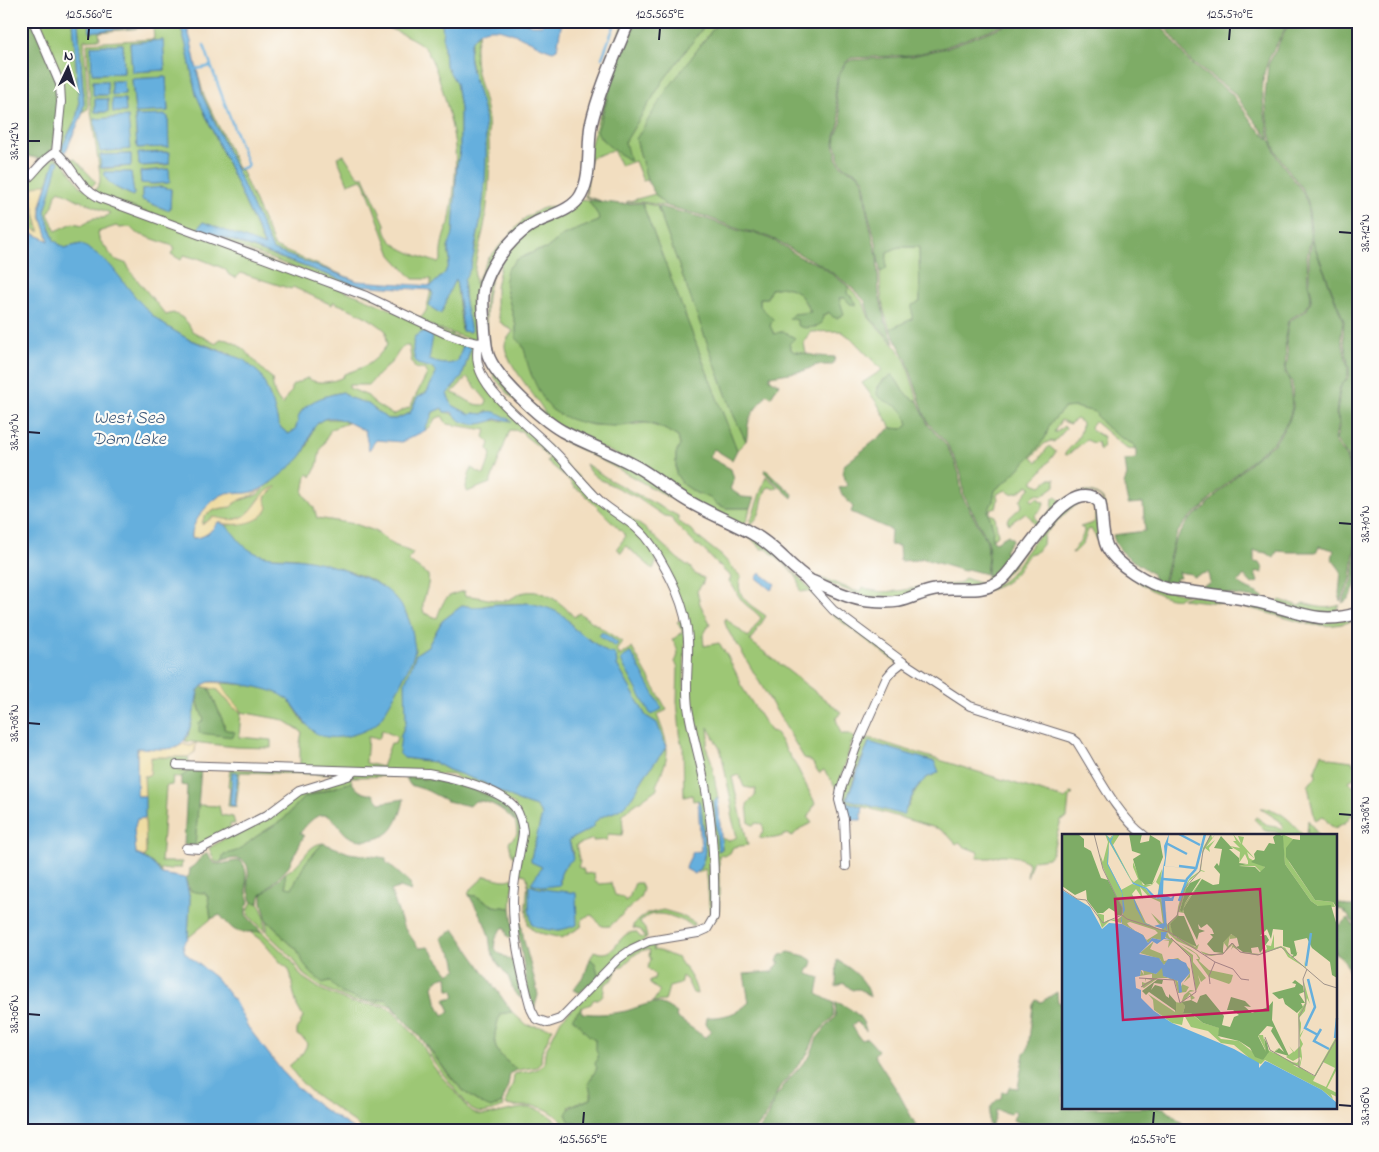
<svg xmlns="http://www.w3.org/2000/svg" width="1379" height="1152" font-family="'Indie Flower',sans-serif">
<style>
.green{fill:#9dc774;stroke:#607458;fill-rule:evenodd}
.forest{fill:#7eac66;stroke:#506750;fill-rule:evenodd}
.sand{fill:#eeda9e;stroke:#887e6c}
.water{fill:#65afdd;stroke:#44688c}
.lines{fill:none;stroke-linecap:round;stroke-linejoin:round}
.stream{stroke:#65afdd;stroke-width:2.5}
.street-casing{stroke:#6b646a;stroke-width:10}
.secondary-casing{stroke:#6b646a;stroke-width:14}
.street{stroke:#fff;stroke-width:8}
.secondary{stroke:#fff;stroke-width:11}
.ticks{fill:none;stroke:#22223b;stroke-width:2}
.labels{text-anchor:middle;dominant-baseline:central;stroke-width:4.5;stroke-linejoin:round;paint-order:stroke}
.water-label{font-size:18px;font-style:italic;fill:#3d5a7c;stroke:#fdfcf7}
.inset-river{fill:none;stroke:#65afdd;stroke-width:2.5}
.inset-road{fill:none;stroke:#9f938b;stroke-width:1}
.view{fill:#c2185b;fill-opacity:0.15;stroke:#c2185b;stroke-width:2.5}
.inset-edge{fill:none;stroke:#22223b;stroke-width:2.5}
.neatline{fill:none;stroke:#22223b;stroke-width:2}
.ticks-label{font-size:12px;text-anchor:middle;fill:#22223b}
</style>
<rect width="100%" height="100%" fill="#fdfcf7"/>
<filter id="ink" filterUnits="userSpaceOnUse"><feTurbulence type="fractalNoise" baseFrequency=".02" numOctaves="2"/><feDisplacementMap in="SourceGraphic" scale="10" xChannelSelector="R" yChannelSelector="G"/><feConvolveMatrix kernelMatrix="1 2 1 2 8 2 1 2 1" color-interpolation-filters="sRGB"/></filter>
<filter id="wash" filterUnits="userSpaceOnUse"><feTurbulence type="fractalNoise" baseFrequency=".0096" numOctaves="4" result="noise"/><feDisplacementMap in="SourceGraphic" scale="20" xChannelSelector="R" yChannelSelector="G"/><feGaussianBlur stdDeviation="1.12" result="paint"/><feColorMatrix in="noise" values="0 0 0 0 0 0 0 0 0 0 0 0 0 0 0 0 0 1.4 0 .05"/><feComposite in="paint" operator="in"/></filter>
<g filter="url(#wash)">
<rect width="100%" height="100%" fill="#f2dec0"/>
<!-- green -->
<path class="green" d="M35,21H73L79,105L76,119L62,147L69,158L75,159L96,182L90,188L59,148Z
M78,21H89L90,32L123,28V21H126L127,28L161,24V21H179L186,45L196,94L265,247L203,222L199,229L356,285L367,287L371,295L421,318L426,311L431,290L433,294L429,306L441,313L444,308L448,291L456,278L462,331L470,332L466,312L463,281L469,270L476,246L482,209L486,144L484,113L475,84L469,54L472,40L480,32C467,60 483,86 487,114C489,122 488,132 489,141C490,167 489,195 485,221C482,242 472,263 475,284L488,259L525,218L541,209L551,206L555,209C563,205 573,201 577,194C587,176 581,152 585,133C592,95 610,57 624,21H627C614,54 598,87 590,122C584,145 589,171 579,193C574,206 553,212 541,217C519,227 491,258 484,281C478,300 481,320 483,338L480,340L469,339L437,328L370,296L95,193V191L100,182V174L90,104L87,43L154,39L153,27L99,32L100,39L84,40L88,109L85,110L82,115L84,103ZM163,40L165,70L132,72L130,43ZM121,44H123L124,73L93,74L91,46ZM166,77L168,111L135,112L132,79ZM93,81H107L108,95H94ZM112,81H124L125,94H112ZM95,99H108V112H95ZM113,99H125L126,112H113ZM135,116H166L168,117V146L137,148ZM128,117L130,149L100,151L94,119ZM169,152V164L166,165L140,166L139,165L138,153ZM131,154V166L103,169L101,167V155ZM168,169L170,181L168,183L153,184L141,183L140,172L142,171ZM104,172H131L134,194L132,196C121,189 107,187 104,172ZM162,187L171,189L170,209L167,210L142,200V189Z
M371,21L421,24L424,21H442L445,64L456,83L460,109V151L457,165L453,235L448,248L450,260L445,273L431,286V279H413L391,255L364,181L361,179L348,184L337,157L344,155L357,175L360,177H364L385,224C383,248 421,256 438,263L441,260C440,249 443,234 449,224C453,199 457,173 455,148C454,128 437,59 423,46C410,35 386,28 371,21Z
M708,21H719L702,43L636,139L647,180L643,181L635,161L621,166L613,150L590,158L586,196L601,201L585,197L589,150L610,79V90L602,111L599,137L629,161L625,142L663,81Z
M197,70L203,93L239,170H241L275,247L357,281L273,250L202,95Z
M53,157L62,160L81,187L366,299L472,344L474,347L479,372L570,469L643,536L657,561L653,569L626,546L621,553L617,548L626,536L581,491L574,487L569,480L547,461L550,457L546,456L538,446L525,436L522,431L510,430L490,483L467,492L466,487L471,468L484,475L491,455L488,449L490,443L484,437L486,430L447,424L442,416L435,419L432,425L426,430L425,427L430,420L433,412L442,408L444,412C458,413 460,424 473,424C485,425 492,418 504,421V416L487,411L483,414L473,413L471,415L452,405L447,394L462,377L471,347L463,345L458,361C447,366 440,364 429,360L426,367L433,368L436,374L427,392L417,398L410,413L396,419H387L368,404L350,398L343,392C331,394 312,400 303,409C296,418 301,430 288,434L279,426L261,376L229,353L188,339L166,326L152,315L81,244L64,248L54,240L45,212L55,160L47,184L33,188V204L40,233L28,227L34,225L29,204L21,198V187L41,167ZM59,190L80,201L110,213L104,218H94L83,225L73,223L56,231L48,214L53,206L56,194ZM116,226L120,228L130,227L136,233L173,246L174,249L171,254L181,260L184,255L194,258H198L225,269L229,275L236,278L241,273L291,289L293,287L332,305L333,302C353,310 370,317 386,331L387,345C372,365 367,366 344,374L343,377C333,382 317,385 307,378L293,385L291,387L292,391L287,396L283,405C274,398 273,388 272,378C254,365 244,340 220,339L216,344L192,331C188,321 183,317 173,313L166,315L130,271L127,264L114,259L99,239L98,232ZM405,346H409L412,363L415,368L426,370L427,374L410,407L393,415L374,403L368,396L349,388V385H369C376,376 384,369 392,362C397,356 398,350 405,346ZM467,377L487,401L485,405C469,406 465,396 452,393Z
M655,194L666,206L642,202H626Z
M581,199L588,200L598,215L599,221L563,235L546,249L536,251L516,260L507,270L505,280L507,293L516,326V338L523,343L531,374L552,410L566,417L592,425L622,426L646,423L664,429L678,437L680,445L676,454V474L683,484L696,493L710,498L716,504L726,508H750L747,520L742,526C703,515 672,485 637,465C613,451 586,443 562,429C539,416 502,381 491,357C486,347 486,334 485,323C484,306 484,287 492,272C502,253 520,233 538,223C553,215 568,210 581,199ZM502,259L496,287V305L500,322L513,331C510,335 506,340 505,344C503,360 539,399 546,415C526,401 501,379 492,356C488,347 488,337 487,329C485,303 486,280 502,259Z
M642,203L657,206L734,416L746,441L737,450Z
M899,247H919L920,302L912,319L890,329C882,310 880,292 880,272L886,269L887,252Z
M848,286L863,302L869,318L898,349L906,362L918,401C898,393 905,389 892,375L883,380L877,388L905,413L908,425L903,429L891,428L877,403L862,383L882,370L852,339L841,331L810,332L804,343L806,354L792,351L789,344L794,338L774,334L770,326L773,319L760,306V298H767L771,289C796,283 800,293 811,313L793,314C798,323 806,327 816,327L823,316L841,306L838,298H853L847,294Z
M487,357L543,420L615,458L768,545L817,596L897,660V663L832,614L810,592L807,591L801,592C798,588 800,585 798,580C794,570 775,557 767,549H761L751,538L707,519L613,466L559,439L509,395L495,378Z
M1075,407L1095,412C1101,426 1120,438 1133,444L1136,450L1127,449L1095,422L1090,427L1091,430L1104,437L1102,448L1100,451L1097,442L1093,443L1087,440C1080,444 1075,450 1067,455L1064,454C1073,445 1082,436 1082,423L1077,419L1069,424L1061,420L1054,432H1057L1064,426L1066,429L1054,442L1050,441L1044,444L1032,457L1037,462L1049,446L1056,452L1040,473L1033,480V483L1041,486L1049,479H1055V486L1043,495L1036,494L1030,499L1033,501L1038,497L1040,501L1044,502L1043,507L1035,516L1038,523L1052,509L1053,498L1056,496L1060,501C1075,495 1088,485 1103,499C1106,511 1104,525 1108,537C1112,555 1144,580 1163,583L1162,585C1144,581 1112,557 1106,538C1103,526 1105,512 1102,499C1078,476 1038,530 1025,547C1019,555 1014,566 1007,573C1001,579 992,586 984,582L987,574L995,576C1006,570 1016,561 1020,549C1024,537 1025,534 1035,525L1031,518L1025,513L1009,524L1007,520L1022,506L1020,500L1031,487L1028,485L1019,492L1011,494L1006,490L997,494L998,500L996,508L990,510V514L995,516L998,535L992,539L993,528L988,511L993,501L995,490L1010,478L1031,455L1045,438L1050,424L1064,408Z
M324,419H339L348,423L331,429L320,451L317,466L311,477L309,474L306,476L303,493L314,508L317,518L355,524L375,531L394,545L413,553L408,561L428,575C431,588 419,601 424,613L437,618C444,599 445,595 465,591L464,594L465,596C477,595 497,603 507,600C512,599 516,595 521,593C543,587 561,602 574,617L579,613L622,642L616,651L619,653V656L632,648L667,710L657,715C670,749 671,752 656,786L658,788L622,814L623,829L622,835L608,834L607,840L593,841V839L576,845L580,862L578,867L583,869L585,874L594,873L595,882L600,884L611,883L615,895L623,897L625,901L629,898L635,883H641L643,889L640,898L610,926C596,928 601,921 591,915L583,918L581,927L562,938L539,933L533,930L528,924L526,905L528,881L526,875L518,873L523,846L515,805L452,775L300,768V743L302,732L284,720L241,712L239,737L271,740V748L235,747L185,741L188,736L198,691V705L204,720L224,730V724L209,688L218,690L234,708L238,706L224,692L222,683C242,685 271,684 287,698C294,706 299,715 305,724L413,638C411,630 410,621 406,613C402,606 387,590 380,585C367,575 314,560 297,558C279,556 262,560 245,548C237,543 232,533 226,525L239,524L276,487C272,490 266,493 262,496C254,504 252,515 240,518C225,523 215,514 201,525C203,512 218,508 230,507L235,502L257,495L301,456L308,445L314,425ZM529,603L570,622L573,628L608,653H613L616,656L617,665L646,716L657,723L666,747C661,756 655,761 650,769C640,781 633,801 620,809C609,816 597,814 592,828L569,840L573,853L560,875V885L542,866L531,858L542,815L536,807L518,801L482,782L449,770L434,762L404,758L401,735L406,722L407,707L416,654L428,646L442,621L463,605C479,610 486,604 500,604C510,604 519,604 529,603ZM382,730L397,737L395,744L391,743L382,767L366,763L368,737L379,739ZM530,886L544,891L529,910Z
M586,464L610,480L678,516V521L694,532L695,535L722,556L741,577C734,597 751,605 766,616L750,641L841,712L836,719L841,734H849L857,740L855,743H851L846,762L837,789L824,770L819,773L812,762L804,758L737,644C732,637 724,627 725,618L748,637L761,618C756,611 749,608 743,602C737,595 735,588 729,581L731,578L728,573L725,572L721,566L718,565L700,546L696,545L674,523L671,517L664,516L636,497L599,479L589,471Z
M766,476L778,487L774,489L770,487L767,488C758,504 766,512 749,526Z
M1081,497H1089L1098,503C1102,515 1099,529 1103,541C1114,572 1158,589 1187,594C1184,595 1182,597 1180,598C1162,603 1122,571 1110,558C1103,550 1097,539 1091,529L1088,530L1083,544L1075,552L1072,553C1076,546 1084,538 1084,529L1080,527L1093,523L1095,521C1096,509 1096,502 1083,501L1070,509L1044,535L1043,543L1036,552L1029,554C1016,573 1012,583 988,590L989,588C1013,578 1014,568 1029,548C1044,528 1059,511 1081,497Z
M604,500L620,510L647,530L678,559L690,567L696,575L704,578L703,583L697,591L700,604L710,623L703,636L704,646L719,643L728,657L740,681V684L770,731L775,732L798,769L815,803L808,818L812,823L801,828L791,837L787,834C779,838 768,840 759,838L764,830L762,824L757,823L753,825L749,823L747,804L755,796L756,789L744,787L739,775L732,777L748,845L733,847L730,853L724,856L719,855V910L716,919V867L689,702L688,625L654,545ZM708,727L721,751L733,811L731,814L737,837L729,841L721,838L722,849L718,851L714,801L718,798L711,760L706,747L709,737Z
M804,574L830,581L855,591H861L863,587C882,596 902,590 922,587C934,585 947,585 959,584L962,582L965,578L984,585L909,596L868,598Z
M1190,595L1232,599L1308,619L1305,623L1238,605L1182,599Z
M1280,600L1299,606L1303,603C1317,607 1326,610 1340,605L1336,611L1327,617L1277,603Z
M683,619L685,632L684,686L704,789L708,832L712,913L710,917L707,875L705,869L698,873L704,858L705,851L701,805L698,800L693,801L692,795L684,797L683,744L681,742L677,701L678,667L675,662C680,653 678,648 672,640L683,632L677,622Z
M1358,619C1340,626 1326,627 1307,624L1312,620Z
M869,738L1065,799L1071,793L1073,794L1069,798L1067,818L1061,820L1052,853L1048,858L1033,860L1027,877L1029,863L1018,857L1006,855H1001L990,858H977L978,852L965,847L959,842L956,844L947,834L939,829L841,800L860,742H863ZM869,742L935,762V775C920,777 913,795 908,807L847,799L856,772Z
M1322,753L1330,758L1352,761L1353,764L1358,766V777L1357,776L1349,781L1358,793V815H1351L1346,822L1335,828L1330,825L1323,816L1315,820L1308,786L1316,776L1315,770Z
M151,757H188L189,763H174V766L194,768L181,777H173L172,785L166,786L161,862H182L181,868H172L171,870L161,869V874L158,868L144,857L146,853L144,776L150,775Z
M230,769L346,774L342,775L240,772L236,807L228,806L230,787L228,786Z
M354,773H403V776L350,777L352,782L308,795L303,798L284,819L257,836L239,850L224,855L221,862H215L209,848L297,795Z
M405,773C420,775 436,776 451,779C471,784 512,799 518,820C522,834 518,848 516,862L511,852L509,842L517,834C517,829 516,823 514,818C512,814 507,811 503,808C476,786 440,779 406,778Z
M198,805L219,806L221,815L233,817L235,824H230V830L206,845L195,846Z
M1260,808C1279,808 1292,821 1303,836H1280L1277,832L1266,831L1254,819L1256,817L1269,826L1276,827L1282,830L1283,826L1280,821Z
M1308,820L1319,836L1311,834L1307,836Z
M323,843L306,862L292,888L286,887L285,873C290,870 295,867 298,863C306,855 311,844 323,843Z
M485,876C494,877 505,883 513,878L511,908L494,906L476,896L469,895L468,892Z
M188,888L191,891L205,893L208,897L211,919L188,938L190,899Z
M252,902L259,903L265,917V931L248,915L249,908Z
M663,910L680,915L695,923L693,926C678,918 652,905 640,923L645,929L647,938L599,977L595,963L590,959L594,951C619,961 615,931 636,932L640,937L645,938L641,930L633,928V925L646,914Z
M267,921L275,927L286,941L296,948L312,974L375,1001L386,999L397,1013L391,1006L386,1004L352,1001L321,987L304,975L293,958L267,933Z
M261,931L291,960L302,977L320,989L352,1003L384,1006L390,1009C401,1020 412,1031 421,1043C426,1050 429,1059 433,1066C442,1079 454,1089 463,1101C467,1106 469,1112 476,1114C489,1119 514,1106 532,1108C548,1111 557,1124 571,1131H366C355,1124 345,1116 335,1108C330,1104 323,1101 318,1097C307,1089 297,1078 289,1066C297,1059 304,1054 307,1044L305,1040L297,1035V1030L303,1017L297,1006L293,990L291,975L288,968L281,963L262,941L250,932Z
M652,942L654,946L653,950C665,951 667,955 678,958C685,969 695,979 697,994L693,993L687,980L682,976L680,984L669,987L665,1001L653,1002L660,991L650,984V980L654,979L655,975L648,968L651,959L649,956L650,950C638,948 631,959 623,966L618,967L613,979L604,985C605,994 602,999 593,1000L591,1004L581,1008L572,1018C581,1026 586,1033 595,1039C595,1045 599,1050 598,1056C598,1061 595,1062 597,1068C594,1074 590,1079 590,1085C589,1091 592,1093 591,1099L577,1103L569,1107L573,1123L577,1124L581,1131C565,1128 557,1113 543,1108C530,1104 518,1108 506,1105V1101L513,1083L514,1074C525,1071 536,1073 544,1064L545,1052L561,1020L620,959Z
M512,1012L526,1025L553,1028L542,1051L541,1062L537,1067L518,1070C491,1051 491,1044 500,1014Z
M424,1042C438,1060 474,1119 502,1103L504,1107C491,1111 481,1117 470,1108L434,1063Z
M627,1119L647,1124L655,1131H645L637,1128L624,1125L604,1131H586Z"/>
<!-- forest -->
<path class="forest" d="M21,21H33L59,84L54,148L42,159L21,155Z
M632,21H708L663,81L625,142L630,161C619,153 602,144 597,131L610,90V79Z
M719,21H1013L945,47L913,55L851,58L844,64L837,78L835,96L840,121L835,136L834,144L836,151V158L842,167L858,174L863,181L867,213L877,256L879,294L885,321L895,344L870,318L865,301L849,285L820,264L801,255L780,242L759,233L741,230L704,216L666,206L655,194L647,180L636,139L666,91Z
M1017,21H1158L1190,63L1231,93L1255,126L1271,141L1277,157L1302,191L1307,202L1310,231L1311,239L1307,256L1308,283L1311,296L1309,304L1305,310L1288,320L1285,338L1286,355L1285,372L1290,382L1292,408L1288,421L1274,442L1255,457L1211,498L1202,508L1188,519L1178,532L1173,543L1163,583L1154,581L1152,574C1138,562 1117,555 1113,535L1145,531L1143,503L1128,504L1124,484L1127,476L1125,460L1136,459V450L1133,444C1120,438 1101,426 1095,412L1075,407L1064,408L1050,424L1045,438L1031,456L1010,478L995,490L993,501L988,511L993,528L992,539L996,542L1008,535L1013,539L1005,550L1007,555L1001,560L1003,564L999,570L1000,573L995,576L987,574L989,555L988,541L964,496L961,473L955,459L947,444L929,424L924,413L907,361L890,329L912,319V305L920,302L919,247H899L887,252L886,269L880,272L876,242L868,213L864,180L858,173L843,166L838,158V151L835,143L836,136L842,121L836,96L838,78L845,64L851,60L913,56L946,48Z
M1161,21H1288C1283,36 1272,49 1267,64C1258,87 1265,115 1270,139L1257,124L1233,92L1191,62Z
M1290,21H1358V441L1355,443L1358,449V502L1357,493L1347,456L1336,440L1340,423L1337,414L1340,389L1344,382L1349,377V368L1343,336L1344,321L1312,239L1308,202L1303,190L1278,156L1272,141L1267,118L1265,97L1268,65Z
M588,200L621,204L642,203L737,450L732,460L714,449L709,457L731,469L734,479L730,489L742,497L754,498L750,508H726L716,504L710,498L696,493L683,484L676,474V454L680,445L678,437C669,431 658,425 647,423C638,421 629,425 620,426C598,426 573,424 554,411C544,405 531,376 528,365C525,354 525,345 516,338V326L507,293L505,280L507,270L516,260L536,251L546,249L563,235L599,221L598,215Z
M657,206L704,218L740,231L759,234L779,243L800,257L820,265L848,286L847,294L853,298L857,305L850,304L845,298H839L844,314L837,318L833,317L829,312L823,316L822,323C815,328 804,330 797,325V320L789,318L793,314L811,312C800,293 795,283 771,289L767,298H760V306L773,319L770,326L774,334L783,331L795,338L789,344L792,351L817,356L835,357L833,365H817L803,371L770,376V379L779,384L771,397L767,394C760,404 750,413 748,425C747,431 748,435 746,441L734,416Z
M1312,240L1343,321L1341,336L1348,368V376L1339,389L1336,414L1339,423L1334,440L1346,457L1356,494L1357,506V529L1351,579L1341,601L1339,594L1341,571L1332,559L1334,550L1319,546L1316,552H1289L1277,551L1274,558L1267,553L1254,551V562L1260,563L1263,568L1262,573L1257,571L1255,573L1258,582L1252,584L1244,575L1238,582C1246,591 1259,591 1266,600L1164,584L1174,543L1189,520L1203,509L1212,499L1255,458L1275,443L1289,421L1293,408L1292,382L1286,372L1288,355L1286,338L1289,321L1306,311L1310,304L1312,296L1309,283V256ZM1178,572L1191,574L1193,577L1208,572L1210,583L1197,587L1176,582V578H1180Z
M892,375C905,389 898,393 918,401L928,425L946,445L954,460L959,473L962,496L987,541L988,555L986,574L967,569L964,571L921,558L918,560L900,561L899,546L890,545L891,530L851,512L853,507L843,496L839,488L847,486L843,472L844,465L891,428L903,429L908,425C903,402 892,408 877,395C877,385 883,380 892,375Z
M765,469L793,494L792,498L764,472Z
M1358,530C1358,550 1363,594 1342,603L1353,579Z
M201,686L209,688L224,724V729L235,732L233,737L199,733V723L204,720C200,709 194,696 201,686Z
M194,768H201L195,846L184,845L187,786L181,785V777Z
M406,778C437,779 503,789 516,823C505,811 492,800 475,801L470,806L447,801L426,790L410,785Z
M352,782C356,790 364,795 373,794L380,803L404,799C402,810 399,819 393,828C384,841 359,844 347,835C339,829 335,816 324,815C314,814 305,827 300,833L304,836L287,869L260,896L259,903L252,902C251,896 248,891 248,886C247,880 249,874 248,869C246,855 230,858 221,862L224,855L239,850L257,836L284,819L303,798Z
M323,843L349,853L386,858V862L410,883L411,891L400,887L391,891L403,926L419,948L428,947L449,974L457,969L455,958L441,938L454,929L512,1012L500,1014C491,1044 491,1051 518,1070L510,1073L508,1086L502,1103L491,1108C460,1096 445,1068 425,1043C412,1028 398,1014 386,999L368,1001L358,999L341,993L329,981L323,983L312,974L305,966L296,948L286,941L275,927L267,921L262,902V895L285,873L286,887L292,888L306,862ZM447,976L448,990H453L455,997L445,999L450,1012L443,1015L436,1001L433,986L438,979Z
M208,853L213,863C223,866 231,860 241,861C250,871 244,888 249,902L246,908V915L261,931C236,933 237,935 220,915L211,919L208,897L205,893C190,892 190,892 185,878L189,876L190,868C198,864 197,858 208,853Z
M469,895L476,896L494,906L511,908L515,940L507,936L505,927C499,930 500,931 497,936C487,957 510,953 516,966C519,976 519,989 521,999L514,992L508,976L498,964L491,951L489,936L484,922Z
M1335,902L1347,906H1358V924L1354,923L1343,910L1335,908Z
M515,913L521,922L524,941L536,985L538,995L534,1010L528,991Z
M1348,918L1353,925H1358C1358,940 1361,971 1354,982C1345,971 1351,962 1335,953V926L1342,924Z
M789,952L805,956L813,961L811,968L808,969V974L820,978L817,994L834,1003L833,1017L816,1035L808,1053L778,1090L767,1115L754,1131H655C627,1107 610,1131 581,1131L577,1124L569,1121L566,1114C572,1102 581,1104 591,1099L592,1094L588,1084L597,1068L595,1064L598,1055L595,1046V1039C585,1035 581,1025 572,1018L582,1008V1013C597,1015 611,1014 626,1011C633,1009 650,1002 656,1003C663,1003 671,1009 677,1013L676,1017L706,1038L711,1030L706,1024L707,1017C722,1018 738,1014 749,1002L744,974L772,972L780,962H777L779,956Z
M590,959L595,963L599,977L580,993L573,990L585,974Z
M837,960C851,969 867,979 870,997C862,992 863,987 852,990L844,983L836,987Z
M1057,992L1058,1002L1063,1004V1108H1164L1192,1131H1053L1051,1122L1038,1127C1031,1121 1021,1125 1013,1120L1016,1112L1013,1110L1010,1114L996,1110L994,1119L990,1129C987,1117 989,1103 1001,1098L1002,1092H1007L1009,1087L1018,1088L1024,1053L1028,1049L1033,1005L1036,1000L1041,1002Z
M836,1002C849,1007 864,1016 866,1031L857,1022L852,1026L861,1040L867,1038L878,1050L874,1055L898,1092L919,1131H758L769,1115L775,1098L788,1080L810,1056L817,1038L835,1017Z"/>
<!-- sand -->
<path class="sand" d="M42,184H47L41,206V216L50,241L21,228V198L29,204L34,225L29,227L40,232L33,204V188Z
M264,487C252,499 240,496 231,507C218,508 203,511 202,525L213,517C221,518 229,521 237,519C256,515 259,489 277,487L265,497L268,508C260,525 234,527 218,522C212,531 204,539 192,538C189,522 211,498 226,493C230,491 237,494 242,493C250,493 257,490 264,487Z
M209,682L222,683C225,697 234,699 241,712L234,708L218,690L201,686Z
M196,743L195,752L188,757H151L150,775L144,776L145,796H137V748H176L183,744L190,746Z
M145,818L146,853L144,857L136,854L134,830L137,819Z"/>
<!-- water -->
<path class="water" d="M73,21H78L84,103L82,115L65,153L62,147L76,119L79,105Z
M89,21H123L124,28L90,32Z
M126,21H161V24L126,28Z
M179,21H185L191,41L202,95L273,250L357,281L431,286L445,273L450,260L448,248L453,234L457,165L460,151V109L456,83L445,64L442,21H522L532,25H542L545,21H562L557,49L553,51C533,46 495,16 476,35C458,52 482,94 484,115C485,123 485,133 486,141C487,176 483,213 475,247C474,255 472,262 470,269C468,274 464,278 464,283C462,300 469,316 471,332L462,331V321L456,279C447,291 448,302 441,314L429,306L433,294L431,290L356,285L198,228L203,222L265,246L196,94L186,45Z
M391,21H424C414,30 402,26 391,21Z
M163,40L165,70L132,72L130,43Z
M121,44H123L124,73L92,74L91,46Z
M166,77L168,111L135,113L132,79Z
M93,81H107L108,95H93Z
M111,81H124L125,94L112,95Z
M95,99H108V112H95Z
M112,99H125L126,112H113Z
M166,115L168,117L169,147L137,148L135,116Z
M128,117L131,149L100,152L94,119Z
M170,152L169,164L140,166L139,165L138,153Z
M131,154V166L101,168L100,155Z
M55,160L59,161L45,212L54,240L64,248L81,244L97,254L111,266L137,299L152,315L166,326L188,339L244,360L261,375L273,404L279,426L288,434C300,430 295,421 301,412C310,399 329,395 343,392L350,398L368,404L387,419H396L410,413L417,398L427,392L436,374L433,368L417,364C412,353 412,347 415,336L425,331L433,336L429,360C440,364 447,366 458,361L463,345L471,347L462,377L447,394L452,405L471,415L473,413L483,414C492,407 503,416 512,421C507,421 500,418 496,419C493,419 491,422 488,422C475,426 460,425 452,412H444L442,408L433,412L430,420L425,427L426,430L402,442L376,440L369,450L365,431C353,425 335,413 322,420C309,427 310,444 302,455C296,463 273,482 264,487C257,492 247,494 238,493C235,493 230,492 227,493C213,496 189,523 192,538C204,539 212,531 218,522C235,527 236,546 258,554C273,559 287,557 303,559C325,562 347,571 368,579C393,590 408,608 413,635C413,640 415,646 415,650C413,662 385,716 376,724C367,731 352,736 341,737C303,742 306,711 283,696C272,688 223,680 210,682C204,683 201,687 198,691C195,705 191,743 176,747C165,751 149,748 137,748V796H145V818L137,819L134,830L136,854C146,858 156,865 161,874L185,878L190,899L188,938L183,945L185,953L216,978L235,1002L248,1027L281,1070L299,1089L323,1109L357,1131H21V228L49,241L41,216V206Z
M169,169L170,182L168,183L153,184L141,183L140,172Z
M104,172H131L134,194L133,196C121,189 107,187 104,172Z
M161,187L171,189L170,209L167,210L142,200V189Z
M760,573L775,584L771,590L756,578Z
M529,603C546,607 565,611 573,628L608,653H613L616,656L617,665L646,716L657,723L666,747C661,756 655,761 650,769C640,781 633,801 620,809C609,816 597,814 592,828L569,840L573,859C563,867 559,873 560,885L544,887L531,883L542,867L531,862V858L542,815L536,807L518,801L482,782L449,770L434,762L404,758L399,753L401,735L406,722L405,683L416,654L428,646L442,621L463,605C479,610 486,604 500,604C510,604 519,604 529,603Z
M602,632L618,643L615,647L599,636Z
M630,653L632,654L662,709L651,715L621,661L622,658Z
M869,742L935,762L939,772C935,775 932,775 928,777C915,785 910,802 903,815L847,799Z
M232,772H238L235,806L230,805Z
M718,798L722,849L718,851L714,801Z
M698,800L701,804L705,851C704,858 701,870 695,874L686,869L687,864L693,852L701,851Z
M841,800L863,807L861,820H846Z
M529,885C545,891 559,890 576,893L577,925C557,932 552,932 532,925L529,910Z"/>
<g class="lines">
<!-- stream -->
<path class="stream" d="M204,45L211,65
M602,58L616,21
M197,69L211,66L248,166L240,169"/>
</g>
</g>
<g filter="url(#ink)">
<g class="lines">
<!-- street casing -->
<g class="street-casing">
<path id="street" d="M33,21L60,84L61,102L56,152
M21,184C35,175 41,159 56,152C75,168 76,186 100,198L366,296L444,333L464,340L478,343L483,342
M806,580L833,610L903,662L970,706L1072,738L1077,742C1096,772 1117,816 1145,836
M177,765L428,773C451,777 502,789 516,809C520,815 522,824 523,831C523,837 521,844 520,850C517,867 513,885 513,903C513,937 522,976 531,1009L536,1019L548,1023L560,1019L618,959L632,949L649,941L698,933L707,929L714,917C715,873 713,827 705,785C700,759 692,734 688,707C685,684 689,663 688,640C687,606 669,573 652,546C637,523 620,518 601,502C584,486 571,468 555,452C534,430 499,405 484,379C477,367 476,357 478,343
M186,848L200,849L206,846L267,815L299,791L348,776L353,772
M846,866L844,819L839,800L841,789L858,742L887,677L893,670L903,662"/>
</g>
<!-- secondary casing -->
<g class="secondary-casing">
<path id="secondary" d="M629,21C615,55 599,90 591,125C587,147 592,175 581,195C573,210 551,215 537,222C516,232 494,259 486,281C481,294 483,310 484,324C485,334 485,345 488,355C496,378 541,419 562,431C586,444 613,453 637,467C653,476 667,488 683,498C705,512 730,521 753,534C776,546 790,568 811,581C829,588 849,599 868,601C878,602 889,603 899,601C911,599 922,592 935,590C957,586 982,595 1001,580C1020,566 1070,468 1100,503C1103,517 1101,534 1107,547C1116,565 1149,584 1168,589C1196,593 1225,595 1253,601C1292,608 1317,627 1358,613"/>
</g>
<!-- street -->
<use href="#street" class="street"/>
<!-- secondary -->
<use href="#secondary" class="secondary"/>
</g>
</g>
<!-- ticks -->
<path class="ticks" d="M88,40L89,28M659,40L660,28M1229,40L1230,28M28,141H40M1339,232L1352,233M28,432L40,433M1339,523L1352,524M28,723L40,724M1339,814L1352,815M28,1014L40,1015M1339,1105L1352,1106M583,1124L584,1112M1153,1124L1154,1112"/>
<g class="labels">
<!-- water labels -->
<g class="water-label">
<text x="129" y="419">West Sea<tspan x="129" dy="21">Dam Lake</tspan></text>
</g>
</g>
<!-- overview -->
<g transform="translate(1062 834)">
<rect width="275" height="275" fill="#f2dec0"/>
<path d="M43,0L48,4L51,0L49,5L52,0H58L51,11L69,45L72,48L76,45L71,33V28L81,51H89L94,45L90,51L84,53L86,55L92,62L96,64L97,51L94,48L100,35L97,64L92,63L85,54L77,51L84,55L90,63L96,65L99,64L102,78V89L100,92L96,89L89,79L101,90L98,68L87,63L78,53L81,65L74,55L70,60L84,89L99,96L105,88L103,66L105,91L115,81L116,73L121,55L128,44L138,37L139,30L141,14L149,0L150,4L153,1L144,13L153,6L147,14L148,18L143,14L140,21L139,36L142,37L143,38L139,37L127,47L118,76L140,45L121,75L122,79L116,78L117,84L108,90L113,103L127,106L133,113L137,110L135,116L150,121L163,118L165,113L162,109L161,115V109L168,100L171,101L175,104L168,105V102L166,112L171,109L178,118L198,120L205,115L204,111L209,112L212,100V114L219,112L223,114L222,112L229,123L236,118L231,124L243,133L242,126L244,134L226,123L220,113L196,121L180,119L171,113L169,116L171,110L161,120L149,122L142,120L152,128L138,117L115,107L105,98L107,103L131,121V128L144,144L139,148L136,141L138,149L134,157L128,122L111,107L106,114L107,107H101L108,106L103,103L105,98L101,100L99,98V106L90,104L86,109L81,101L60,90V84L59,89L48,86L40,94L35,79L42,81V89L46,86L56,85L61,81L40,31L38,20L41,28L46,8ZM47,8L70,48L76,51L70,50L59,56L46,30ZM68,88L93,96L96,99L85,106L67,92L65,89ZM171,0L179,10L176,2L182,3L180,10L193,25L185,18L187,24L203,33L199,38L193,32H177L186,30V27L183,20L177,29L178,18L168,12L178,14L171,7H174ZM220,0L231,5L224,16L227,28L253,66L271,68L273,73L256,72L249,67L223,30ZM92,107L88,115L100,120L102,127L116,124L128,135V143L120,150L127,153L124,158L116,159L113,147L106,144H96L82,154L80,153V148L83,149L90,146L84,145L83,148V144H90V140L78,142L79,136L82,141L81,135L94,140L101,131L98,125L78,119ZM113,125L122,130L128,139L118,154L115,146L101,142V131ZM118,110L128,115L135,120L138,124L137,127L147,136L171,141L169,148L167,150L147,143L134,125H137L134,120ZM242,148L248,170L245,164L243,177L237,184L239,189V193L238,201L242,195L238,204L241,210L239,214L240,223L238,233L252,242L274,203L273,197L275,192V235L265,254L275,259V263L269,260L271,265L260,256L203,226L199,230L192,228L172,211L159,209L146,197L129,193L122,181L120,191L110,189L92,176L91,166L86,160L113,178V168L119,169L122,161L128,156H129L133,157L127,158L133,164L129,166L128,160L121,168L123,172L121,179L141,178L132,182L141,189L158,194L156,202L159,205L177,207L201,226L203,215L196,201H201L205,221L206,216L212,219L213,217L216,214L213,219L230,228L235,229L238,225L237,232L231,231L237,234L239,224L238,223L231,227L224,223L231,218L227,212L232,218L238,212L236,180L243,169ZM261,228L273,234L264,253L251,247Z" fill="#9dc774" fill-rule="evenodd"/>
<path d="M0,0H16L22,5V13L29,17L39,44L46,46L60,74V81L53,82L55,79L47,74L41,79H35L25,66L24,56L13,61L0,52ZM67,0H80L78,9L87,7L88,1L98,7L101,23L90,50L83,51L77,45L71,25L79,20L70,17ZM215,0L221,2L223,30L249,67L256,72L269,71L275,92V144L270,141L268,128L250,114L245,104L232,107L235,120L234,122L229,123L232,121L229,120L228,114L221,112V96L211,95L209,105L205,95L198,102L204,101L207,106L198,119L196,113L189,114L190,119L181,118L174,113L177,112L175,104L169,100L161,109V119L152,118L145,110L151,103L148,100H152L150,95L145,90L139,94L136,90L137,95L143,97L137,99L135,106L122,79L121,75L140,45L151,51L157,50L158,40L152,33L155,29L157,32L160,15L152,14L159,2L171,15H167L177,24V29L185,30L177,32L193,33L198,38L203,33L189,28L193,25L192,20L195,16L202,17L207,9L213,10L211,3ZM238,0H275V74L271,68L253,66L224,23V14L231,5L238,6ZM139,44L123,69L120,78L118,76L124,55L128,49ZM116,82H122L135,113L111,101L108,90ZM96,145L101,146L100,150L92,149L89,156L93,151L100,153L104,162L107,164V160L114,168V177L87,158L84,161L80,157ZM233,146L241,152L242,158L237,160L243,169H239L241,173L235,179L223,170L221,164L217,165L210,159L233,153L234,150L230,149ZM144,160L162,182L160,191L168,193L172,183L177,181L171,176H165L169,163L183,167L189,173L182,172L190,179L206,173L211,167L210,186L227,222L213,218L217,214L222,218L209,197L211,193L205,192L196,202L204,218L202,204L205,209L207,218L201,226L193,223L188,214L177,207L156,202L157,194L141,189L129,179H121L123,172L120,168L129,166L135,169L138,162Z" fill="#7eac66"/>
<path d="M44,0L48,6L52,0L49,8L70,48L85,54L95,64L103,24L102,12L107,0L103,32L133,35L102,32L101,60L109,64L113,60L111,67H103L105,97L103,92L102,95L82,89L74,74L70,60L83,90L92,92L102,89L99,64L96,65L90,63L84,55L71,50L47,7L46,30L60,57L63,76L61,80L60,59L45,30L47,7ZM0,56L28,73L40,95L47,89L60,90L59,87L60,82V90L81,101L86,109L90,104L99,106V98H105L103,104L110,106L102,105L95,110L90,107L77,120L97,124L102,131L106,125H115L124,129L128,139L119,149L120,158L117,159L116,147L101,142L100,134L94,140L79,136L78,142L73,143L74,154L79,156V164L92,177L110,189L172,215L197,229V234L203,227L206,228L260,256L275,269V275H0Z" fill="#65afdd"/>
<path class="inset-river" d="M117,0L138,11M104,9L125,20M117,32L133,34M134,35L143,0M101,45L124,47M117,67L125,45L134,35M244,132L249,99M246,145L253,173L243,194L256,201M259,195L252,207L267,215M273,204L275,184"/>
<path class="inset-road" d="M32,0L41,35L60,74V81M149,0L141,17L138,37L123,54L115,82L106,90L107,98L153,128L171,135L179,145L187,146M0,55L15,65L24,66L41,89L60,81L65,85L106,98M143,121L161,120L170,109L178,118L196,121L219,113L262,150L275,154M77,144L112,146L118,169L134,158L128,123L109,104M148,150L147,142L153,128M79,153L92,145M203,203L208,216L253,242L275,204M237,234V183L244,170L241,145L245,135"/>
<path class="view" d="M198,55L206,176L61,186L53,65Z"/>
<rect width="275" height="275" class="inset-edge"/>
</g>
<!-- margin -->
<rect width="1379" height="1152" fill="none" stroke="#fdfcf7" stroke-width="55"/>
<!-- north arrow -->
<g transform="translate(68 68) rotate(4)" stroke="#fdfcf7" stroke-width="4" paint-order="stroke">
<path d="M0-4L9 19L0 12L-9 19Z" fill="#22223b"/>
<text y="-8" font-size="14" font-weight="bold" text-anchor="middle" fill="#22223b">N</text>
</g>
<rect x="28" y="28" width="1324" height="1096" class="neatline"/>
<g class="ticks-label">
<text x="89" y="18">125.560°E</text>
<text x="660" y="18">125.565°E</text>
<text x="1230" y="18">125.570°E</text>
<text transform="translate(14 141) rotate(-90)" y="4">38.712°N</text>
<text transform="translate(1365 233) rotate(-90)" y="4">38.712°N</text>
<text transform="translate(14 432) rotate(-90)" y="4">38.710°N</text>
<text transform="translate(1365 524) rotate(-90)" y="4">38.710°N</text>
<text transform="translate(14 723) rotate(-90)" y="4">38.708°N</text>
<text transform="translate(1365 815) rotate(-90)" y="4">38.708°N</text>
<text transform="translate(14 1014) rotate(-90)" y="4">38.706°N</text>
<text transform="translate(1365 1106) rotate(-90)" y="4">38.706°N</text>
<text x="583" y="1143">125.565°E</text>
<text x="1153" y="1143">125.570°E</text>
</g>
</svg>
